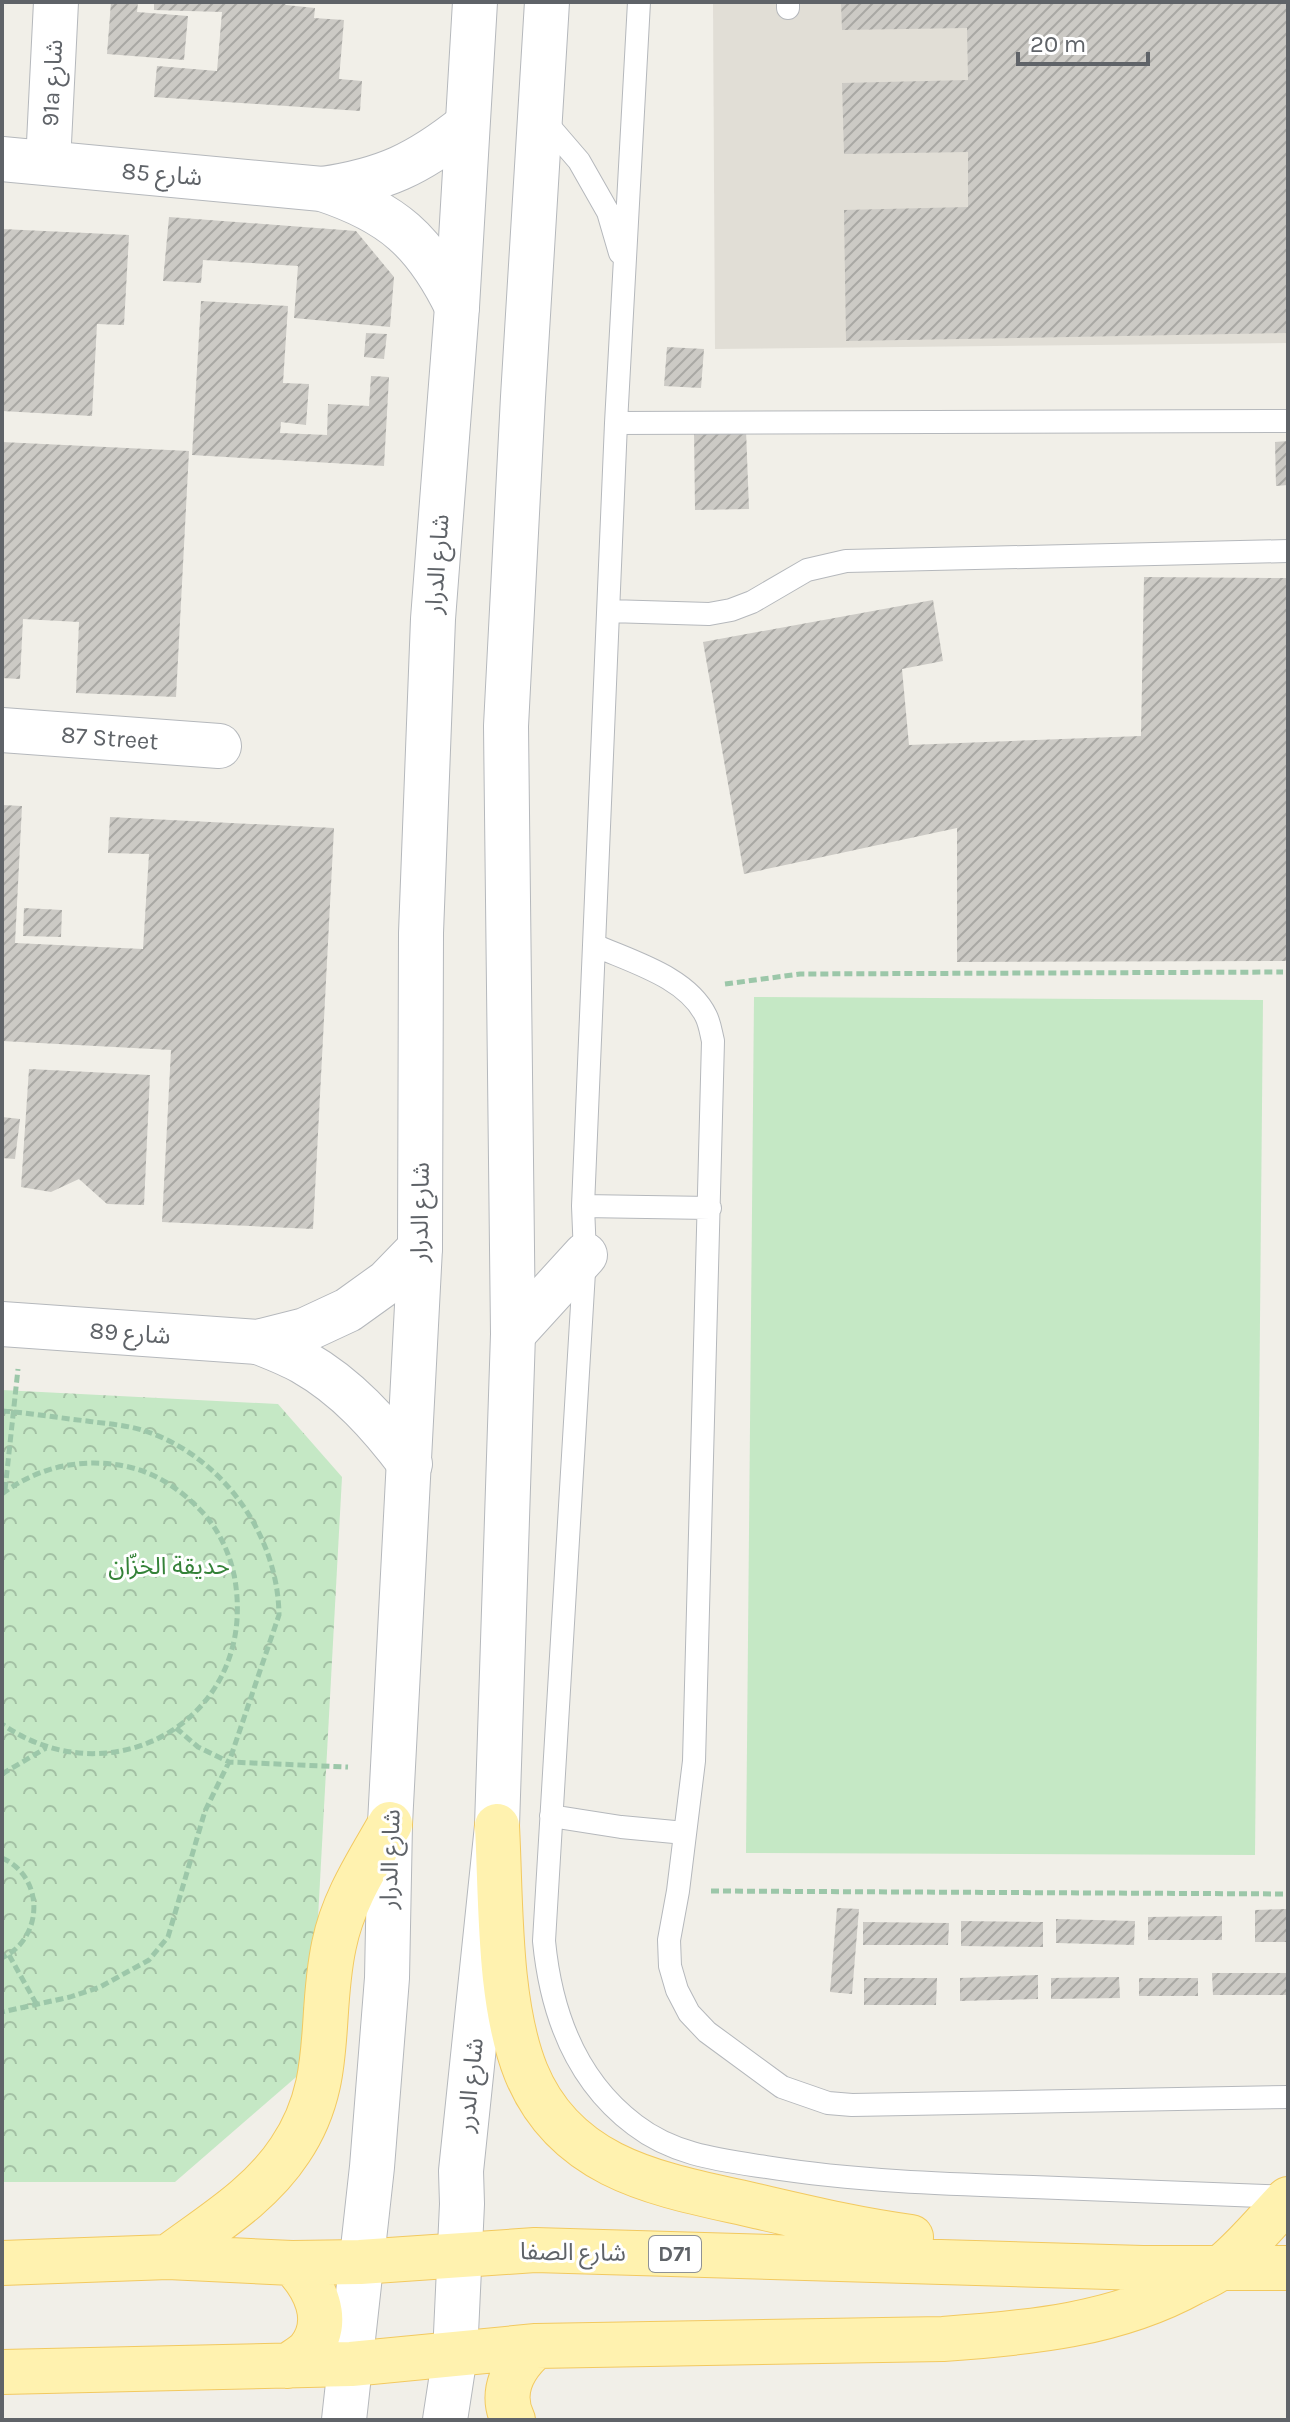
<svg xmlns="http://www.w3.org/2000/svg" width="1290" height="2422" font-family="Karla,'Noto Sans Arabic',sans-serif">
<style>
.education{fill:#e1ded6}
.park{fill:url(#park-crowns)}
.pitch{fill:#c5e8c5}
.building{fill:url(#building-hatch)}
.lines{fill:none;stroke-linecap:round;stroke-linejoin:round}
.lane-casing{stroke:#b5b8bc;stroke-width:24}
.street-casing{stroke:#b5b8bc;stroke-width:46}
.primary-casing{stroke:#f2c960;stroke-width:46}
.path{stroke:#9cc7a9;stroke-width:5;stroke-dasharray:8 4;stroke-linecap:butt}
.lane{stroke:#fff;stroke-width:22}
.street{stroke:#fff;stroke-width:44}
.primary{stroke:#fff2af;stroke-width:44}
.labels{text-anchor:middle;dominant-baseline:central;stroke-width:6;stroke-linejoin:round;paint-order:stroke}
.shield{fill:#fff;stroke:#8f9295;stroke-width:2}
.shield-label{font-size:22px;font-weight:bold;fill:#5f6368}
.street-label{font-size:24px;fill:#5f6368;stroke:#fff}
.park-label{font-size:24px;fill:#348238;stroke:#fff}
</style>
<defs>
<pattern id="park-crowns" width="20" height="18" patternUnits="userSpaceOnUse" patternTransform="scale(2)"><rect width="20" height="18" fill="#c5e8c5"/><path d="M2 6a3 3 0 1 1 6 0M12 15a3 3 0 1 1 6 0" fill="none" stroke="#a3c0a4"/></pattern>
<pattern id="building-hatch" width="6" height="6" patternUnits="userSpaceOnUse" patternTransform="scale(2)"><rect width="6" height="6" fill="#cccac5"/><path d="M-1 1l2-2M0 6l6-6M5 7l2-2" fill="none" stroke="#a9a8a4"/></pattern>
</defs>
<rect width="100%" height="100%" fill="#f1efe8"/>
<!-- education -->
<path class="education" d="M713,2H1288V343L715,349Z"/>
<!-- park -->
<path class="park" d="M2,1390L278,1404L342,1477L310,2065L175,2182H2Z"/>
<!-- pitch -->
<path class="pitch" d="M754,997L1263,1000L1255,1855L746,1853Z"/>
<!-- building -->
<path class="building" d="M111,2H138L137,12L188,16L184,60L107,54Z
M154,2H283L286,5L315,8L314,18L344,20L339,79L362,81L360,111L154,97L157,66L217,71L222,12L154,10Z
M841,2H1288V333L846,341L844,210L968,207V152L844,154L842,83L968,80L967,28L842,30Z
M169,217L356,231L394,277L390,327L294,318L298,266L203,260L201,283L163,281Z
M2,229L129,235L124,325L97,324L92,416L2,411Z
M201,301L288,306L283,383L309,384L306,425L281,422L280,433L327,435L328,404L369,406L371,376L389,377L384,466L192,455Z
M366,333L387,334L384,359L364,357Z
M667,347L704,349L701,388L664,386Z
M694,430H746L749,509L695,510Z
M1288,441V485L1276,486L1275,442Z
M2,442L189,451L176,697L76,693L79,622L23,619L20,679L2,678Z
M1144,577L1288,578V961L957,962V828L744,874L703,642L933,600L943,661L902,669L909,745L1141,736Z
M2,805L22,806L15,943L143,949L149,854L108,853L110,817L334,828L313,1229L162,1222L171,1050L2,1041Z
M24,908L62,910L61,937L23,936Z
M29,1069L150,1075L144,1205L107,1204L79,1179L51,1192L21,1187Z
M2,1117L20,1119L15,1159L2,1158Z
M837,1908L859,1909L852,1994L830,1992Z
M1287,1909V1942H1255V1910Z
M1222,1916V1940H1148V1917Z
M1056,1919L1135,1921L1134,1945L1056,1943Z
M961,1921L1043,1922V1947L961,1946Z
M863,1922L949,1923L948,1945H863Z
M1212,1973H1288V1995H1213Z
M1038,1975V1999L960,2001V1978Z
M1119,1977L1120,1998L1051,1999V1978Z
M864,1978H937L936,2005H864Z
M1139,1978H1198V1996H1139Z"/>
<g class="lines">
<!-- lane casing -->
<g class="lane-casing">
<path id="lane" d="M639,2L616,423L583,1206L585,1255L544,1941C551,2013 575,2080 635,2125C674,2155 720,2160 766,2167C855,2181 943,2184 1033,2187C1118,2190 1203,2194 1288,2197
M788,8V2
M542,118L579,161L608,212L620,253
M616,423L1288,421
M609,611L709,614L731,610L752,602L807,570L846,561L1288,551
M594,945C632,962 687,977 706,1016C710,1024 711,1033 713,1041L694,1761L678,1891L669,1940L670,1966L677,1990L689,2013L707,2032L782,2087L828,2103L852,2105L1288,2097
M583,1206L710,1208
M551,1816L621,1827L685,1833"/>
</g>
<!-- street casing -->
<g class="street-casing">
<g id="street">
<path d="M2,159L322,189C392,212 425,241 457,307"/>
<path d="M48,163L56,2"/>
<path d="M322,189C384,180 418,164 467,125"/>
<path id="s1" d="M2,730L219,746"/>
<path d="M2,1324L258,1342L305,1330L348,1310L387,1282L420,1248"/>
<path d="M513,1334L585,1255"/>
<path d="M258,1342C273,1348 289,1354 303,1362C347,1387 380,1424 410,1464"/>
<path d="M344,2420L372,2167L387,1978L390,1824L420,1248L421,933L433,619L457,307L475,2"/>
<path d="M445,2420L455,2355L462,2204L461,2171L497,1826L513,1334L506,726L523,397L547,2"/>
</g>
</g>
<!-- primary casing -->
<g class="primary-casing">
<path id="primary" d="M497,1826C501,1901 498,2002 526,2072C567,2172 664,2185 756,2206C808,2218 858,2230 911,2237
M168,2257C211,2225 260,2196 290,2150C336,2082 318,2019 334,1945C343,1900 368,1863 390,1824
M2,2263L168,2257L292,2263L360,2262L535,2250L1143,2268H1288
M288,2366C294,2361 304,2356 309,2350C333,2320 314,2285 292,2263
M2,2372L351,2364L536,2346L943,2339C1028,2333 1116,2325 1192,2283C1203,2278 1215,2273 1224,2265C1247,2246 1267,2221 1288,2199
M513,2420C499,2392 514,2365 536,2346"/>
</g>
<!-- path -->
<path class="path" d="M725,984L800,974L1283,972
M2,1411C31,1413 59,1418 87,1421C107,1424 129,1425 148,1432C223,1458 278,1535 279,1615L229,1762L205,1811L168,1937L149,1960L100,1987L70,1997L2,2012
M5,1490L18,1369
M2,1494C39,1466 84,1457 129,1467C159,1474 184,1492 205,1515C222,1535 233,1561 236,1587C253,1721 110,1800 2,1724
M176,1728L198,1747L229,1762L348,1767
M2,1774L46,1748
M2,1858C45,1877 44,1938 2,1958
M711,1891L1288,1894
M9,1955L37,2005"/>
<!-- lane -->
<use href="#lane" class="lane"/>
<!-- street -->
<use href="#street" class="street"/>
<!-- primary -->
<use href="#primary" class="primary"/>
</g>
<g class="labels">
<!-- shield labels -->
<rect class="shield" x="649" y="2236" width="52" height="36" rx="6"/>
<g class="shield-label">
<text x="675" y="2254">D71</text>
</g>
<!-- street labels -->
<g class="street-label">
<text transform="translate(52 83) rotate(-87)">91a شارع</text>
<text transform="translate(162 174) rotate(5)">شارع 85</text>
<text transform="translate(437 564) rotate(-86)">شارع الدرار</text>
<text stroke="none"><textPath href="#s1" startOffset="108">87 Street</textPath></text>
<text transform="translate(420 1212) rotate(-89)">شارع الدرار</text>
<text transform="translate(130 1333) rotate(4)">شارع 89</text>
<text transform="translate(390 1859) rotate(-88)">شارع الدرار</text>
<text transform="translate(470 2085) rotate(-84)">شارع الدرر</text>
<text transform="translate(573 2252) rotate(1)">شارع الصفا</text>
</g>
<!-- park labels -->
<g class="park-label">
<text x="169" y="1566">حديقة الخزّان</text>
</g>
</g>
<!-- border -->
<rect width="1290" height="2422" fill="none" stroke="#5f6368" stroke-width="8"/>
<!-- scale -->
<path d="M1018 52v12h130v-12" fill="none" stroke="#5f6368" stroke-width="4"/>
<text x="1030" y="52" font-size="24" fill="#5f6368" stroke="#ffffff" stroke-width="6" paint-order="stroke">20 m</text>
</svg>
